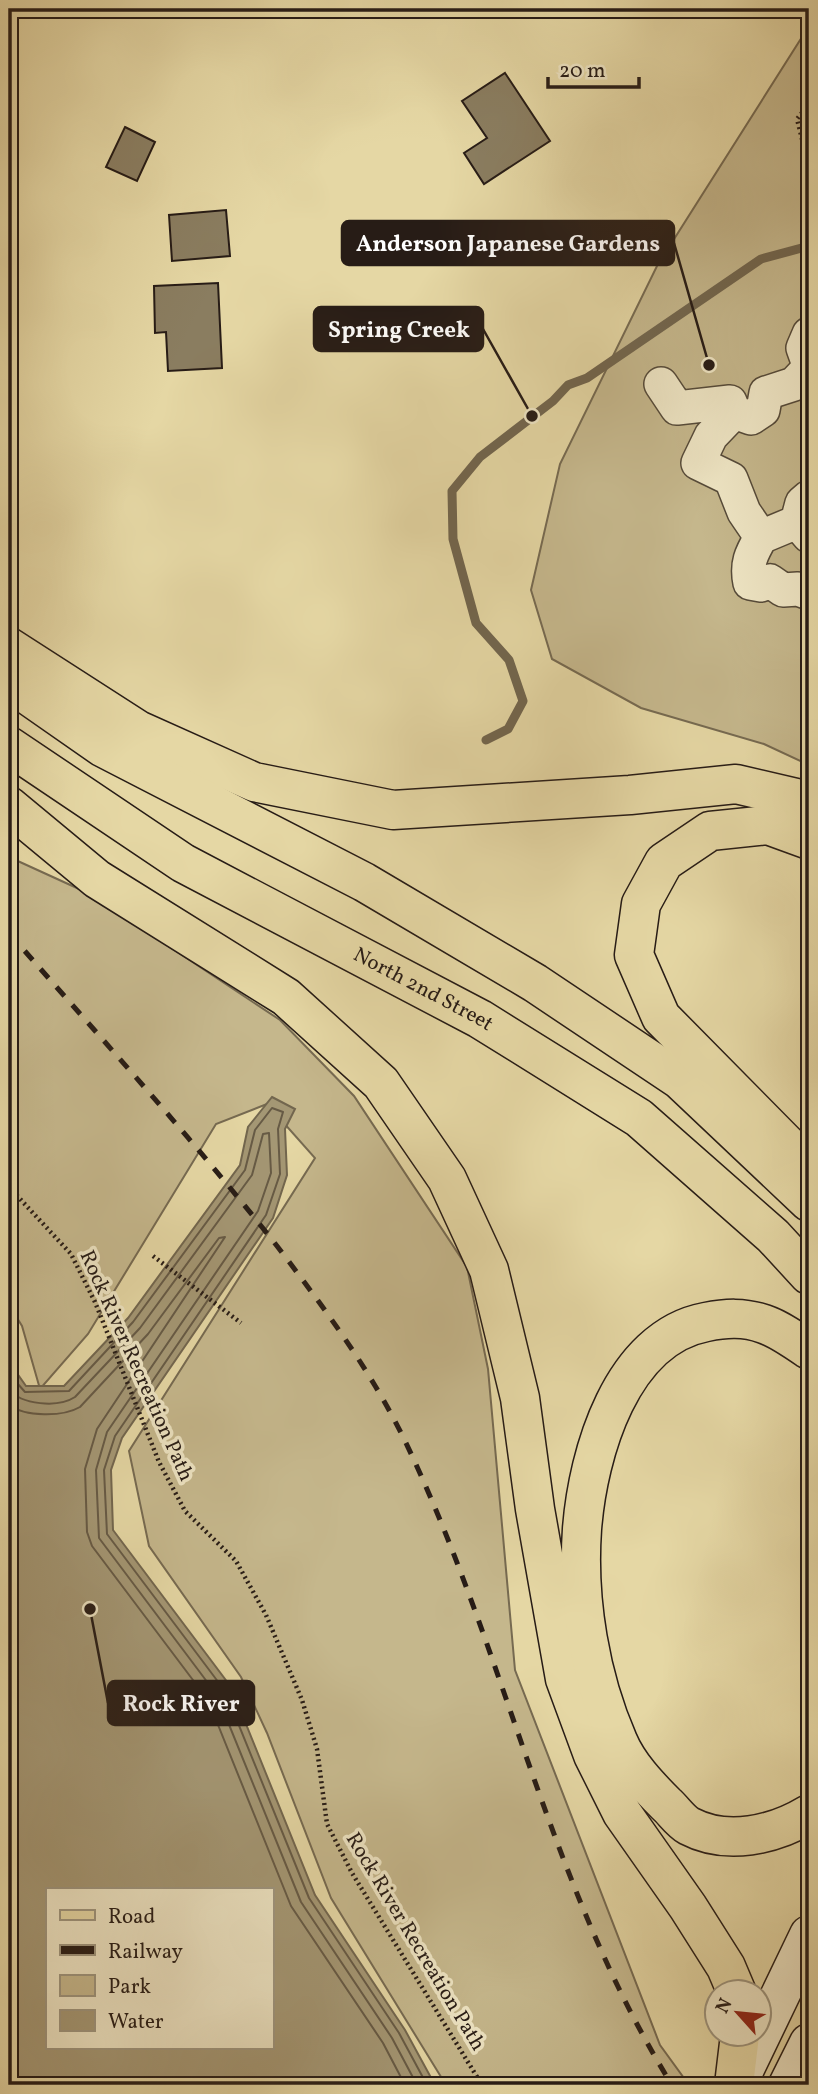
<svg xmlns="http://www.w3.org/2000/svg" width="818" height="2094" font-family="Vollkorn,serif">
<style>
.green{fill:#c5b78c;stroke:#766a51;stroke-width:2}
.water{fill:#a49774;stroke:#72664e;stroke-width:2;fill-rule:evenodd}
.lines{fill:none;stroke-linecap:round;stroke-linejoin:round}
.shore{stroke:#665a45;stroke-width:2}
.stream{stroke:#72664e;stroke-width:9}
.building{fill:#8a7d60;stroke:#271c16;stroke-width:2}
.street-casing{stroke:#564b3a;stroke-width:36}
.secondary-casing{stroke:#271c16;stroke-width:41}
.primary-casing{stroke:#271c16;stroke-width:41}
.path{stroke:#271c16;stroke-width:4.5;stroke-dasharray:2 3.5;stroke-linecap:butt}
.street{stroke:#eee5c4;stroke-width:33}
.secondary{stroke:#eee5c4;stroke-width:38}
.primary{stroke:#e5d7a4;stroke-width:38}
.rail{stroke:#271c16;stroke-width:5;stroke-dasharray:12 12;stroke-linecap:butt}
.labels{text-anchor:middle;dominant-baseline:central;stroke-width:7;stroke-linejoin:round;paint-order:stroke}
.street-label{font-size:21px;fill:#271c16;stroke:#eee5c4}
.leader{fill:none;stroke:#271c16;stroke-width:2.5}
.callout-dot{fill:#271c16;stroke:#eee5c4;stroke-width:2.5}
.callout{fill:#271c16;stroke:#271c16;stroke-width:2.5}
.callout-label{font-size:23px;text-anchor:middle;font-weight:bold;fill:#fff}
</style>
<rect width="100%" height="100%" fill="#e5d7a4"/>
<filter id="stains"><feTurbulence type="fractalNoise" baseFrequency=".00286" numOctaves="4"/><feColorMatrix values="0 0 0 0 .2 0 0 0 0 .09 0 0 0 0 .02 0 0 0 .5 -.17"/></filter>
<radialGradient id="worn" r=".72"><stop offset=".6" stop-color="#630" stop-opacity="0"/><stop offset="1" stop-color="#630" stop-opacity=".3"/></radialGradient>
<!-- green -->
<path class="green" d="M809,26V765L764,744L641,708L552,659L531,590L560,464L657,266Z
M9,857L90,894L280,1020L354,1096L467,1267L488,1369L515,1670L660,2045L689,2085H446L331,1898L267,1733L241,1677L149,1546L129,1451L315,1158L267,1104L216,1124L88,1334L40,1389L22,1326L9,1305Z"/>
<!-- water -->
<path class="water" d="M272,1097L295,1109L285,1129L287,1175L273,1218L122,1438L111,1470L113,1530L231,1687L315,1895L405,2030L435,2085H9V1362L26,1386H64L128,1318L240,1165L248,1127ZM47,1889H271V2047H47Z"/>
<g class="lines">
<!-- shore -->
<path class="shore" d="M9,1374L25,1392L69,1391L133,1322L245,1170L255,1130L272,1108L283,1112L278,1129L280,1174L266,1215L115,1436L104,1470L107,1534L225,1691L309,1898L399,2033L427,2085
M9,1389C21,1405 58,1408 75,1397L140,1328L252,1175L263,1134L269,1133L271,1173L258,1211L107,1432L96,1470L99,1538L217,1695L301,1902L392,2038L417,2085
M9,1405C25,1417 63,1417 80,1407L148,1334L219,1238L225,1237L97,1429L85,1469L87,1532L92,1546L208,1700L291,1906L383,2043L405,2085"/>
<!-- stream -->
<path class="stream" d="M486,740L508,729L523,701L509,660L476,623L453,539L452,491L480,457L553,401L568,385L587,378L761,259L809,246"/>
</g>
<!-- building -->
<path class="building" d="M505,73L550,141L484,184L464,153L487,138L462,101Z
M125,127L155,142L137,181L106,167Z
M226,210L230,256L172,261L169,215Z
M218,283L222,368L168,371L166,332L155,333L154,286Z"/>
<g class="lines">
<!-- street casing -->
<g class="street-casing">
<path id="street" d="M809,334L803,348L809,365
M809,368L794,384L766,393L763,410L751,418L734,412L711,436L698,463L731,479L744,512L761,537L797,522L809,536
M661,384L677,408L730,402L734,412
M797,522L802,503L809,497
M761,537C751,554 746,564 750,583L761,585L770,581L783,590L798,589L809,593"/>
</g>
<!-- secondary casing -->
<g class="secondary-casing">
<path id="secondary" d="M737,2085L809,1935
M788,2085L809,2043"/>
</g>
<!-- primary casing -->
<g class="primary-casing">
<g id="primary">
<path d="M9,647L138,730L254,782L393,810L630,795L736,784L809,801"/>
<path d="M9,682L102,747L364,882L535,983L680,1080L809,1202"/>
<path id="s1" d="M9,746L183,863L480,1019L639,1118L773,1236L809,1275"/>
<path d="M9,806L97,879L286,997L381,1083L447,1179L489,1270L520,1398L535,1509L565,1679L593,1755L622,1813L688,1907L726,1967L737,1993"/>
<path d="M805,1163L661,1017L634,955L641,904L664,862L710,831L768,825L809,840"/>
<path d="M809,1350C796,1341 779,1329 764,1324C744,1317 726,1318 706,1322C621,1338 588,1453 582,1529C577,1600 590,1677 618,1741C628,1765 648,1786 666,1804C673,1810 680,1821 689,1826C727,1846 774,1835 809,1814"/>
<path d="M734,2085L740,2035"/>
</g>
</g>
<!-- path -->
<path class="path" d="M809,104L797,119L809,167
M9,1187L71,1254L95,1302L159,1462L185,1511L236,1561L266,1615L302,1700L317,1749L327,1824L352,1873L482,2085
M153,1256L241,1323"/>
<!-- street -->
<use href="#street" class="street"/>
<!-- secondary -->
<use href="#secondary" class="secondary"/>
<!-- primary -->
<use href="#primary" class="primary"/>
<!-- rail -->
<path class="rail" d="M9,933C99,1036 192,1138 277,1246C325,1309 372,1372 406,1443C506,1652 549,1888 672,2085"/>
</g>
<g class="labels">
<!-- street labels -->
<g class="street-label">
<text stroke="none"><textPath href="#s1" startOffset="481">North 2nd Street</textPath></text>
<text transform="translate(136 1366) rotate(66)">Rock River Recreation Path</text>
<text transform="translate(415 1942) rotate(59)">Rock River Recreation Path</text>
</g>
</g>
<!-- callouts -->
<path class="leader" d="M709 365L674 243M532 416L483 329M90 1609L108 1703"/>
<g class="callout-dot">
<circle cx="709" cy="365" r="7"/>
<circle cx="532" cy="416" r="7"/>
<circle cx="90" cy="1609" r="7"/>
</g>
<g class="callout">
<rect x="342" y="221" width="332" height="44" rx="7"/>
<rect x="314" y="307" width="169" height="44" rx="7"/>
<rect x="108" y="1681" width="146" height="44" rx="7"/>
</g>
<g class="callout-label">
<text x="508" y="251">Anderson Japanese Gardens</text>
<text x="399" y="337">Spring Creek</text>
<text x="181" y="1711">Rock River</text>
</g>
<!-- margin -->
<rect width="818" height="2094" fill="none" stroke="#e5d7a4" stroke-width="35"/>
<rect x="10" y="10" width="797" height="2073" fill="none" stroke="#271c16" stroke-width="3.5"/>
<rect x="18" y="18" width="783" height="2059" fill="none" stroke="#271c16" stroke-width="2"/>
<!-- legend -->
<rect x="46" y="1888" width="228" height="161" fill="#eee5c4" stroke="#9e957e" stroke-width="2"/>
<rect x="60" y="1910" width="35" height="10" fill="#e5d7a4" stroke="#9e957e" stroke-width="2"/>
<text x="108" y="1923" font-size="21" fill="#271c16">Road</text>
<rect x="60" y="1945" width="35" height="10" fill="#271c16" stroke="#9e957e" stroke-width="2"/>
<text x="108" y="1958" font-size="21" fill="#271c16">Railway</text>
<rect x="60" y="1975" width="35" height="21" fill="#c5b78c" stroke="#9e957e" stroke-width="2"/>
<text x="108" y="1993" font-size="21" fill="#271c16">Park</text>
<rect x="60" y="2010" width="35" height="21" fill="#a49774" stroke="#9e957e" stroke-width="2"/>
<text x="108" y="2028" font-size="21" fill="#271c16">Water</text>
<!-- north arrow -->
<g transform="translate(738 2013) rotate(297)"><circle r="33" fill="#eee5c4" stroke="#9e957e" stroke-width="2"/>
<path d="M0-5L12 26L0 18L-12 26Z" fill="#8f2418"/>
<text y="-10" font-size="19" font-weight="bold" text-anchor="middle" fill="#271c16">N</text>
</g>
<!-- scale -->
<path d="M548 77v10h91v-10" fill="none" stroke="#271c16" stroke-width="3.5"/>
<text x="559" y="77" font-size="21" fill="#271c16" stroke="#eee5c4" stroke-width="5" paint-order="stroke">20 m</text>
<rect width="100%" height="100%" filter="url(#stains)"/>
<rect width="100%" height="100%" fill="url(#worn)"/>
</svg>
